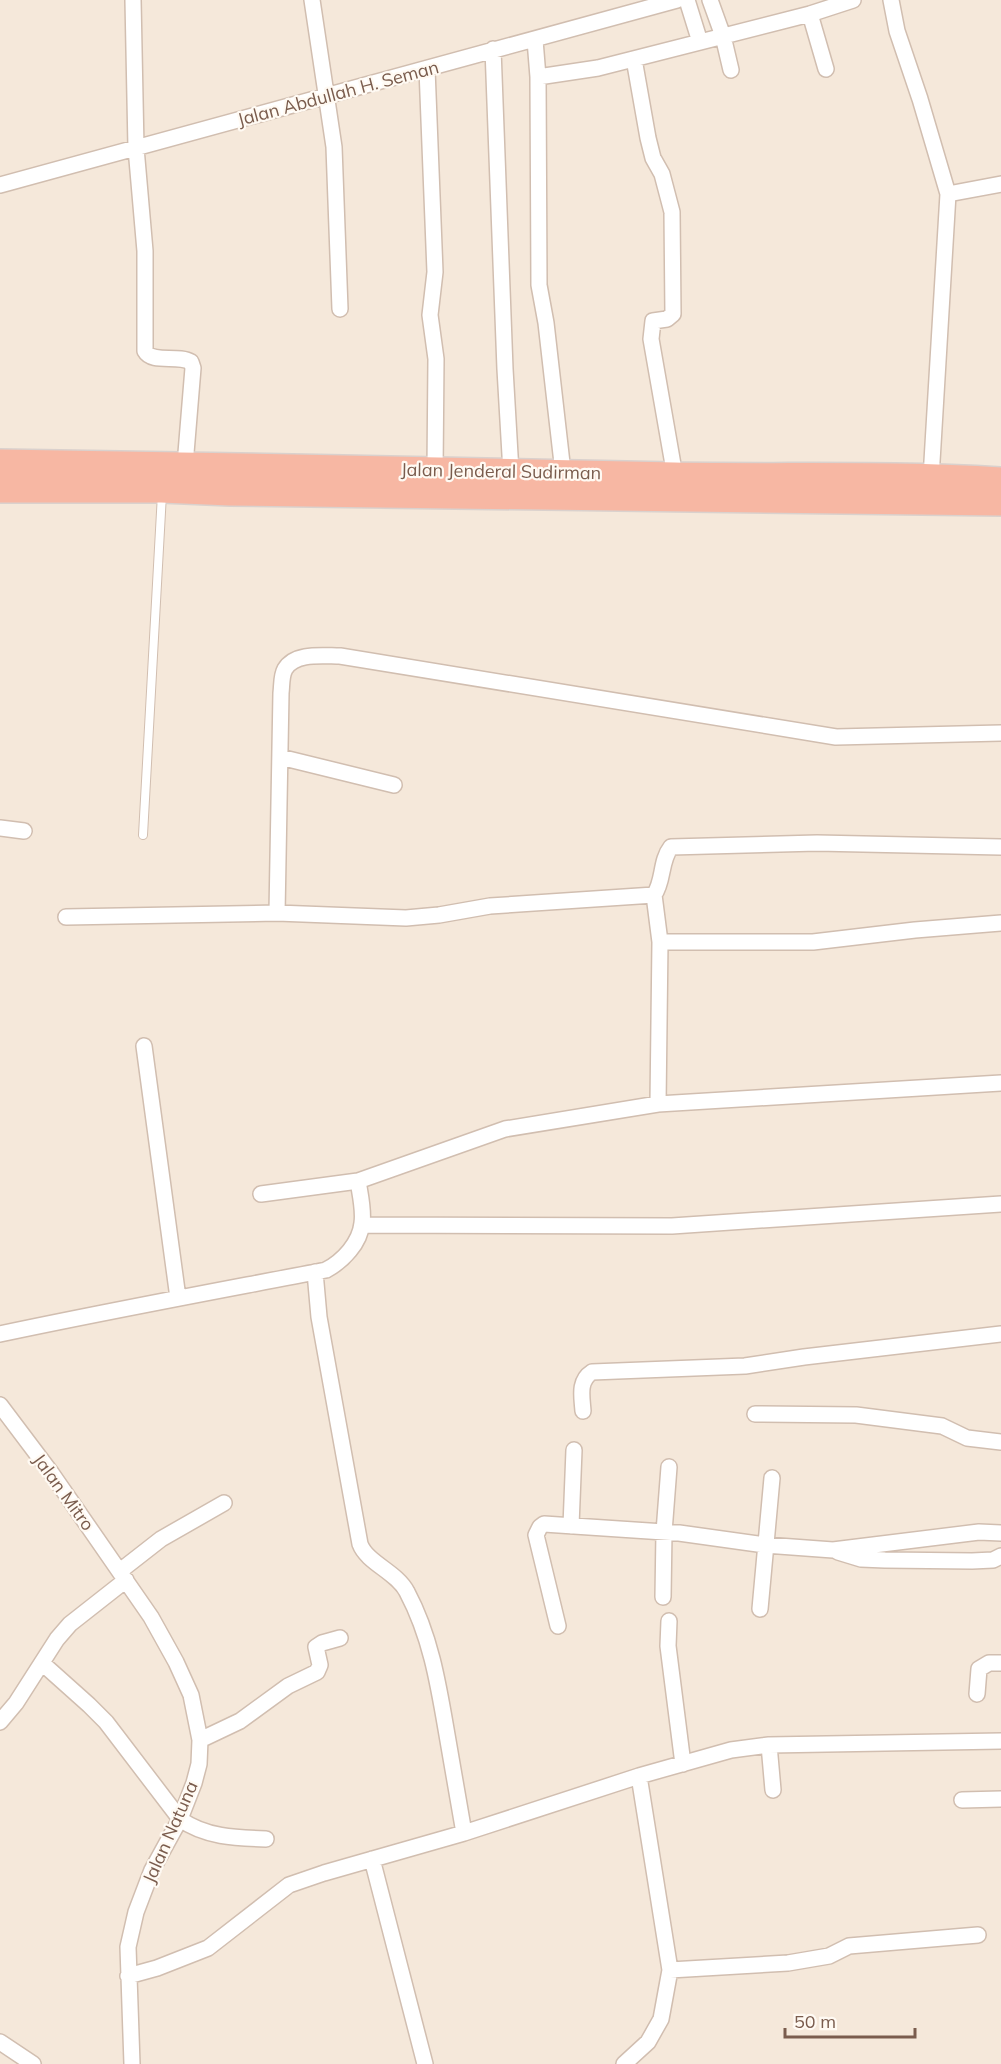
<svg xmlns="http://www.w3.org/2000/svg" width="1001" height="2064" font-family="Mulish,sans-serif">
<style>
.residential{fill:#f5e8da}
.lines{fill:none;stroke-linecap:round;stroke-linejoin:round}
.lane-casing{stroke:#d1beb0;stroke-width:10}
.street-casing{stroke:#d1beb0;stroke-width:18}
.highway-casing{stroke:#dad1cd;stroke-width:30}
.lane{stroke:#fff;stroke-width:8}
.street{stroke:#fff;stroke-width:15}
.highway{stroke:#f7b7a3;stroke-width:27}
.labels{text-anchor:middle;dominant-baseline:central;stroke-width:4.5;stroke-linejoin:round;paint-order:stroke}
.street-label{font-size:18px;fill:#7a5c4d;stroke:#fffaf3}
</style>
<rect width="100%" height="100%" fill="#fdf6ec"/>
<!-- residential -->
<path class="residential" d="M0,0H1001V2064H0Z"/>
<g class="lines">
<!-- lane casing -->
<g class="lane-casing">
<path id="lane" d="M143,835L162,494"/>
</g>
<!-- street casing -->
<g class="street-casing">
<path id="street" d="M133,0L136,148L145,251V351C152,364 178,354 191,362L193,368L185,465
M312,0L334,147L340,309
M687,0L700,42
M710,0L723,36L731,70
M891,0L897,31L920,99L948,194L931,478
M810,14L826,69
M535,40L538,77L539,285L546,323L563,472
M493,49L505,369L511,472
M634,59L648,138L653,158L662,174L672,212L673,314L667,319L653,321L651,339L675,476
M427,69L435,272L430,315L436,359L435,470
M538,77L598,68L810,14L853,0
M0,185L677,0
M948,194L1001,184
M280,757L394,785
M0,828L24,831
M277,913L281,693C282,686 281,676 285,669C295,652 323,656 340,656L836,737L1001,733
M66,917L277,913L406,918L439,915L490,906L654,895
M660,942H813L915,930L1001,923
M144,1046L178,1298
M658,1104L660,942L654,895C664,881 660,861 671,847L817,843L1001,847
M261,1194L358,1181L505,1129L658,1104L1001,1083
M362,1225L672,1226L1001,1204
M315,1272L319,1317L360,1544C367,1563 397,1572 407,1592C430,1635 438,1682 446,1729C452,1764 458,1798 464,1833
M0,1334C108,1311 217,1291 326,1270C343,1261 360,1243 362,1223C364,1210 360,1194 358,1181
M0,1405L52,1474L151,1617L176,1662L191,1695L200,1740L199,1764L194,1783L180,1819L152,1870L136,1912L128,1947L132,2064
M583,1411C582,1397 578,1381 592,1372L745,1366L804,1357L1001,1334
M755,1414L856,1415L942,1426L967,1438L1001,1442
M571,1526L574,1450
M838,1552L861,1559L885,1560L972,1561L993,1560L1001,1556
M120,1571L161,1539L224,1503
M663,1597L664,1532L669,1467
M760,1609L772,1478
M669,1621L668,1646L683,1764
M558,1626L536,1535L540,1527L544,1524L679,1533L765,1545L833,1550L979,1532L1001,1533
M42,1663L89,1705L106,1722L180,1819C205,1837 235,1838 266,1839
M977,1694L979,1669L989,1663H1001
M0,1722L16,1703L57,1639L70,1624L126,1580
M200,1740L240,1721L288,1686L317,1672L320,1665L316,1647L322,1643L340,1638
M769,1745L773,1790
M962,1800L1001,1799
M372,1859L425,2064
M670,1970L788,1963L829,1956L849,1946L978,1935
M128,1976L157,1968L208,1948L289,1885L324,1873L464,1833L639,1776L731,1750L769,1745L1001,1741
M0,2042L33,2064
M624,2064L648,2042L661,2019L670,1970L639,1776"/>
</g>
<!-- highway casing -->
<g class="highway-casing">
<path id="highway" d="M0,463C225,467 449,470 674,476C783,478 892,474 1001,481
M0,489H162L230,492L1001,502"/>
</g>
<!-- lane -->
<use href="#lane" class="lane"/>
<!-- street -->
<use href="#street" class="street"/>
<!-- highway -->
<use href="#highway" class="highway"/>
</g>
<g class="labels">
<!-- street labels -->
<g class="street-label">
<text transform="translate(338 93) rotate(-15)">Jalan Abdullah H. Seman</text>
<text transform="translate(501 471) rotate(1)">Jalan Jenderal Sudirman</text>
<text transform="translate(64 1492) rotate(54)">Jalan Mitro</text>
<text transform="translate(170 1832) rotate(-66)">Jalan Natuna</text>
</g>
</g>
<!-- scale -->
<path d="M785 2028v9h130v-9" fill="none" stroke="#7a5c4d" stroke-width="3"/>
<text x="794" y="2028" font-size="18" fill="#7a5c4d" stroke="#fffaf3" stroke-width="4.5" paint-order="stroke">50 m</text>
</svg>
